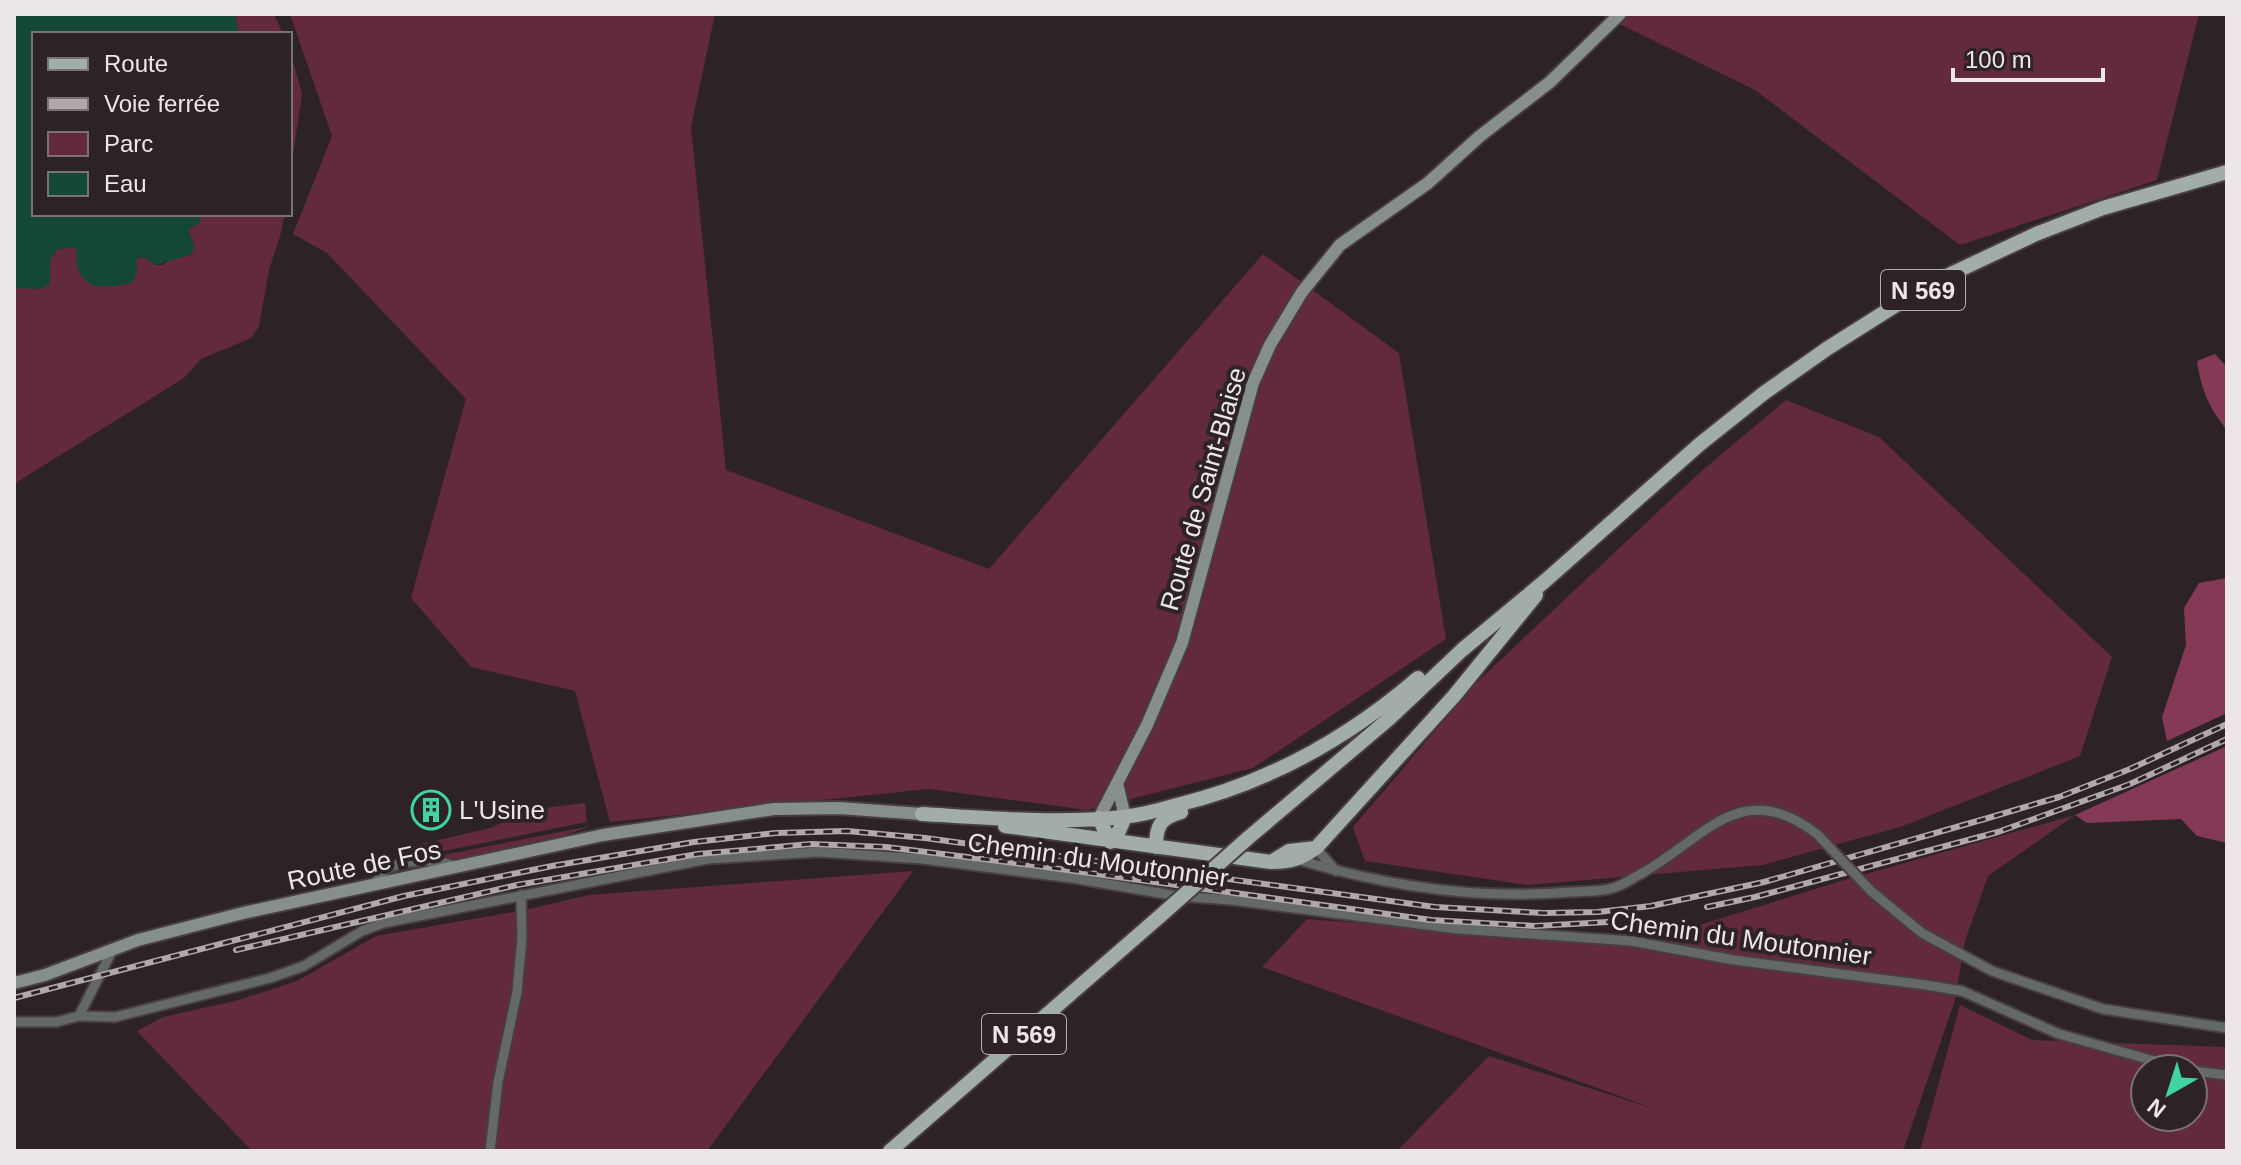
<svg xmlns="http://www.w3.org/2000/svg" width="2241" height="1165" font-family="Helvetica,sans-serif">
<style>
.green{fill:#62293f;fill-rule:evenodd}
.forest{fill:#843956}
.water{fill:#124835}
.lines{fill:none;stroke-linecap:round;stroke-linejoin:round}
.street-casing{stroke:#483e41;stroke-width:13}
.secondary-casing{stroke:#483e41;stroke-width:16}
.primary-casing{stroke:#483e41;stroke-width:18}
.street{stroke:#646967;stroke-width:9}
.secondary{stroke:#878f8b;stroke-width:12}
.primary{stroke:#a2ada8;stroke-width:14}
.rail-casing{stroke:#b0a8aa;stroke-width:6}
.rail{stroke:#2d2326;stroke-width:3;stroke-dasharray:9;stroke-linecap:butt}
.street-bridge-casing{stroke:#483e41;stroke-width:13;stroke-linecap:butt}
.primary-bridge-casing{stroke:#483e41;stroke-width:18;stroke-linecap:butt}
.street-bridge{stroke:#646967;stroke-width:9}
.primary-bridge{stroke:#a2ada8;stroke-width:14}
.labels{text-anchor:middle;dominant-baseline:central;stroke-width:8;stroke-linejoin:round;paint-order:stroke}
.shield{fill:#2d2326;stroke:#b3acae;stroke-width:2}
.shield-label{font-size:24px;font-weight:bold;fill:#ede6e8}
.street-label{font-size:26px;fill:#ede6e8;stroke:#2d2326}
.poi-label{font-size:26px;fill:#ede6e8;stroke:#2d2326;text-anchor:start}
</style>
<rect width="100%" height="100%" fill="#2d2326"/>
<!-- green -->
<path class="green" d="M235,14H274L283,34H238Z
M290,14H715L691,127L726,470L989,569L1263,254L1399,353L1446,639L1253,768L1087,810L929,789L610,822L575,691L471,667L411,598L466,399L327,253L293,234L332,136Z
M1599,14H2199L2157,180L1960,245L1755,90Z
M290,50L302,94L290,175Z
M197,214H285L280,236L269,270L259,327L251,338L201,359L184,378L14,484V288H26L49,272L50,259L58,249L76,247L137,271V259L144,257L156,265H162L194,246L188,230L200,222Z
M1786,400L1879,437L2112,657L2080,756L1903,826L1763,865L1528,885L1365,861L1353,827L1476,683L1697,475Z
M585,803L587,822L409,858L403,848L491,828L527,810Z
M2075,815L1988,876L1965,941L1955,1000L1903,1151H1397L1489,1056L1658,1110L1262,967L1307,919L1635,945L1841,881Z
M591,826C542,843 486,865 433,857Z
M913,871L707,1151H252L137,1031L163,1017L235,1001L297,981L376,936L525,910L588,895Z
M1960,1005L2032,1040L2227,1047V1151H1920ZM2145,1069H2193V1117H2145Z"/>
<!-- forest -->
<path class="forest" d="M2215,354L2227,367V430C2209,408 2201,389 2197,361Z
M2227,578V713L2167,741L2162,717L2186,645L2184,608L2199,583Z
M2227,746V843L2197,836L2181,819L2087,823L2075,815Z"/>
<!-- water -->
<path class="water" d="M14,14H235L238,34H34V214H197L201,222L188,230L194,246L192,254L156,265L144,257L137,258V271L132,283C97,291 74,288 76,247L58,249L50,259V284L40,289L14,288Z"/>
<g class="lines">
<!-- street casing -->
<g class="street-casing">
<path id="street" d="M1316,848L1336,871
M1299,860C1386,886 1480,900 1571,892C1584,891 1600,892 1613,888C1621,886 1628,881 1635,877C1701,844 1738,773 1817,834
M373,885C377,881 381,874 386,870C400,860 441,858 455,867
M1871,891L1922,933L1992,971L2103,1009L2227,1028
M79,1016L113,949
M14,1022H56L79,1016L115,1017L270,978L304,966L362,931L383,923L707,859L818,852L923,859L1072,878L1177,896L1231,900L1458,929L1631,941L1734,960L1926,985L1962,991L2059,1034L2183,1069
M2193,1071L2227,1075
M490,1151L498,1082L517,992L522,938L521,895"/>
</g>
<!-- secondary casing -->
<g class="secondary-casing">
<path id="secondary" d="M1117,783L1125,817
M1099,818L1147,725L1182,643L1253,383L1270,345L1302,292L1340,245L1428,183L1480,136L1550,82L1620,14
M14,983L45,975L138,940L243,913L603,835L774,809L839,808L922,814"/>
</g>
<!-- primary casing -->
<g class="primary-casing">
<path id="primary" d="M922,814C989,818 1057,824 1123,817C1141,815 1160,810 1177,805C1268,783 1347,739 1418,678
M1099,818L1110,842L1119,831L1125,817
M1005,826L1271,862C1291,862 1300,859 1316,848L1289,851L1271,862
M1248,838L1390,718L1462,650L1545,581L1700,444L1764,393L1828,348L1904,300L1953,273L2036,234L2103,208L2227,172
M1156,847C1156,826 1160,818 1181,812
M1316,848L1454,696L1536,595
M890,1151L1159,917"/>
</g>
<!-- street -->
<use href="#street" class="street"/>
<!-- secondary -->
<use href="#secondary" class="secondary"/>
<!-- primary -->
<use href="#primary" class="primary"/>
<!-- rail casing -->
<g class="rail-casing">
<path id="rail" d="M1707,907L1755,897L1998,832L2130,784L2227,739
M236,950L517,885L698,854L811,844L886,847L1031,865L1431,920L1535,926L1608,922
M14,998L404,896L552,866L694,842L776,833L847,831L925,838L1435,907L1544,913L1598,912L1651,906L1764,882L1988,818L2059,797L2130,769L2227,724"/>
</g>
<!-- rail -->
<use href="#rail" class="rail"/>
<!-- street-bridge casing -->
<g class="street-bridge-casing">
<path id="street-bridge" d="M1817,834L1871,891"/>
</g>
<!-- primary-bridge casing -->
<g class="primary-bridge-casing">
<path id="primary-bridge" d="M1159,917L1248,838"/>
</g>
<!-- street-bridge -->
<use href="#street-bridge" class="street-bridge"/>
<!-- primary-bridge -->
<use href="#primary-bridge" class="primary-bridge"/>
</g>
<!-- icons -->
<defs>
<g id="building-ring" transform="scale(2)"><circle r="9.5" fill="#2d2326" stroke="#3fd4a2" stroke-width="1.5"/><path d="M-4-6H4V6H1V3H-1V6H-4ZM-2.5-4.3h1.7v1.8h-1.7ZM.8-4.3h1.7v1.8H.8ZM-2.5-1h1.7V.8h-1.7ZM.8-1h1.7V.8H.8Z" fill="#3fd4a2"/></g>
</defs>
<g fill-rule="evenodd">
<use href="#building-ring" x="431" y="810"/>
</g>
<g class="labels">
<!-- shield labels -->
<g class="shield">
<rect x="1881" y="270" width="84" height="40" rx="6"/>
<rect x="982" y="1014" width="84" height="40" rx="6"/>
</g>
<g class="shield-label">
<text x="1923" y="290">N 569</text>
<text x="1024" y="1034">N 569</text>
</g>
<!-- street labels -->
<g class="street-label">
<text transform="translate(1203 489) rotate(-74)">Route de Saint-Blaise</text>
<text transform="translate(1098 860) rotate(8)">Chemin du Moutonnier</text>
<text transform="translate(364 865) rotate(-12)">Route de Fos</text>
<text transform="translate(1741 938) rotate(8)">Chemin du Moutonnier</text>
</g>
<!-- poi labels -->
<g class="poi-label">
<text x="459" y="810">L'Usine</text>
</g>
</g>
<!-- border -->
<rect width="2241" height="1165" fill="none" stroke="#ede6e8" stroke-width="32"/>
<!-- legend -->
<rect x="32" y="32" width="260" height="184" fill="#2d2326" stroke="#7a7174" stroke-width="2"/>
<rect x="48" y="58" width="40" height="12" fill="#a2ada8" stroke="#7a7174" stroke-width="2"/>
<text x="104" y="72" font-size="24" fill="#ede6e8">Route</text>
<rect x="48" y="98" width="40" height="12" fill="#b0a8aa" stroke="#7a7174" stroke-width="2"/>
<text x="104" y="112" font-size="24" fill="#ede6e8">Voie ferrée</text>
<rect x="48" y="132" width="40" height="24" fill="#62293f" stroke="#7a7174" stroke-width="2"/>
<text x="104" y="152" font-size="24" fill="#ede6e8">Parc</text>
<rect x="48" y="172" width="40" height="24" fill="#124835" stroke="#7a7174" stroke-width="2"/>
<text x="104" y="192" font-size="24" fill="#ede6e8">Eau</text>
<!-- north arrow -->
<g transform="translate(2169 1093) rotate(219)"><circle r="38" fill="#2d2326" stroke="#7a7174" stroke-width="2"/>
<path d="M0-6L14 30L0 20L-14 30Z" fill="#3fd4a2"/>
<text y="-12" font-size="22" font-weight="bold" text-anchor="middle" fill="#ede6e8">N</text>
</g>
<!-- scale -->
<path d="M1953 68v12h150v-12" fill="none" stroke="#ede6e8" stroke-width="4"/>
<text x="1965" y="68" font-size="24" fill="#ede6e8" stroke="#2d2326" stroke-width="6" paint-order="stroke">100 m</text>
</svg>
